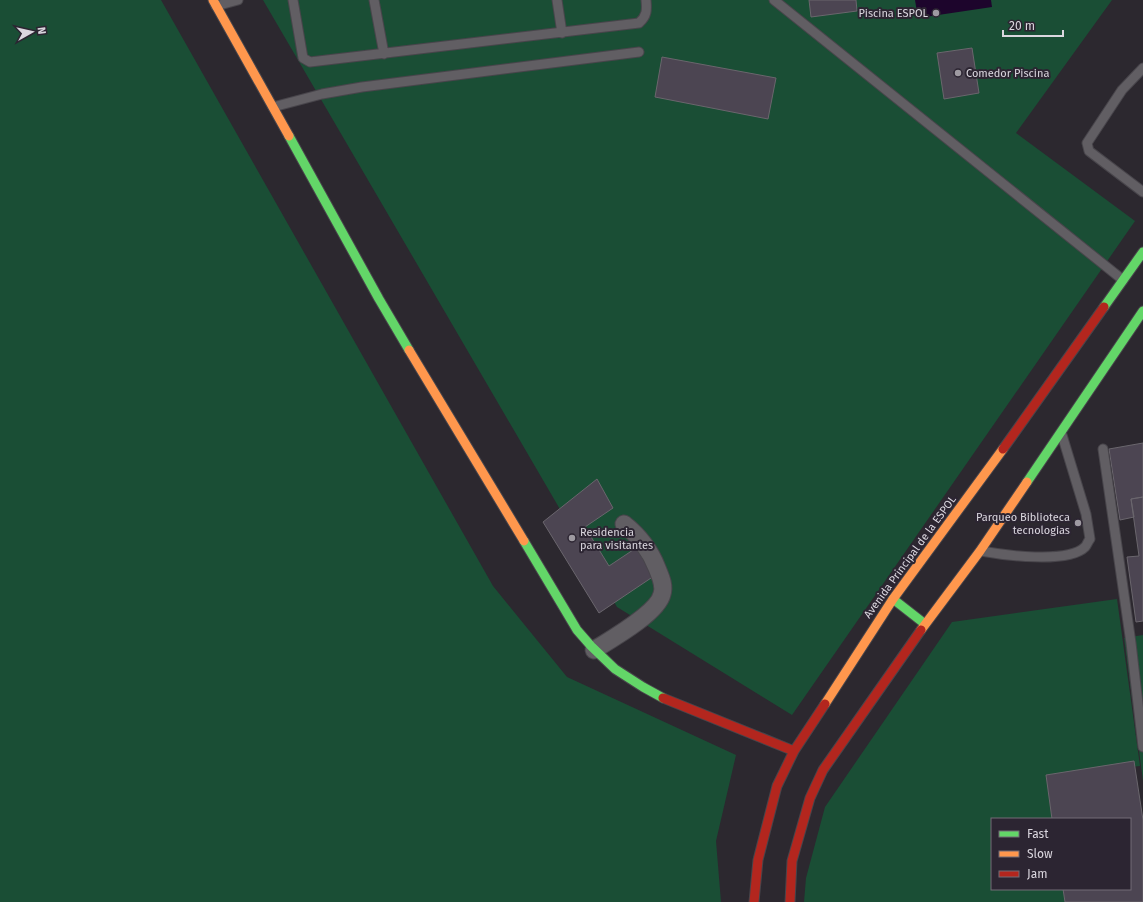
<svg xmlns="http://www.w3.org/2000/svg" width="1143" height="902" font-family="'Fira Sans',sans-serif">
<style>
.green{fill:#1a4e35}
.water{fill:#1d052c}
.building{fill:#4c4552;stroke:#6a666d}
.lines{fill:none;stroke-linecap:round;stroke-linejoin:round}
.lane-casing{stroke:#48454b;stroke-width:11}
.street-casing{stroke:#48454b;stroke-width:19}
.fast-casing{stroke:#48454b;stroke-width:11}
.slow-casing{stroke:#48454b;stroke-width:11}
.jam-casing{stroke:#48454b;stroke-width:11}
.lane{stroke:#615e63;stroke-width:9}
.street{stroke:#615e63;stroke-width:17}
.fast{stroke:#63d668;stroke-width:9}
.slow{stroke:#ff974d;stroke-width:9}
.jam{stroke:#b3261e;stroke-width:9}
.poi-dot{fill:#9e9aa1;stroke:#2c2532;stroke-width:1.5}
.labels{text-anchor:middle;dominant-baseline:central;stroke-width:4;stroke-linejoin:round;paint-order:stroke}
.poi-label{font-size:11px;fill:#dbd7df;stroke:#2c2532;text-anchor:end}
.street-label{font-size:11px;fill:#dbd7df;stroke:#2c2532}
</style>
<rect width="100%" height="100%" fill="#2c282f"/>
<!-- green -->
<path class="green" d="M0,0H161L493,586L567,677L736,755L716,841L721,902H0Z
M263,0H1112L1016,133L1135,221L792,715L617,607Z
M1117,599L1140,766L1046,775L1052,819H992V889H1063L1065,902H804L806,878L825,807L952,622Z
M1143,635V781L1124,638Z"/>
<!-- water -->
<path class="water" d="M915,0H991L992,7L918,18Z"/>
<!-- building -->
<path class="building" d="M809,0H856L857,11L811,17Z
M972,48L979,93L944,99L937,53Z
M662,57L776,78L768,119L655,97Z
M1143,443V497L1131,499L1134,517L1120,520L1109,449Z
M597,479L613,508L585,527L609,566L636,548L654,576L599,613L543,522Z
M1143,497V621L1136,622L1127,557L1139,556L1131,499Z
M1134,761L1143,820V902H1065L1063,889H1130V819H1052L1046,775Z"/>
<g class="lines">
<!-- lane casing -->
<g class="lane-casing">
<path id="lane" d="M293,0L303,58L310,62L639,23C647,16 647,10 646,0
M374,0L384,54
M557,0L562,33
M774,0L1123,280
M216,6L238,0
M1143,68L1122,90L1087,143L1089,151L1143,192
M273,107L322,94L362,87L639,52
M1103,449L1131,643L1143,747
M981,551C1003,555 1068,564 1085,547C1087,545 1088,541 1090,539L1086,514L1062,435"/>
</g>
<!-- street casing -->
<g class="street-casing">
<path id="street" d="M594,650C610,640 658,613 662,594C665,585 660,576 657,568C650,550 638,535 624,524"/>
</g>
<!-- fast casing -->
<g class="fast-casing">
<path id="fast" d="M289,136L379,299L409,350
M1104,307L1143,252
M1027,482L1143,311
M524,541L577,630L591,646L615,669L643,687L663,698
M893,599L925,624"/>
</g>
<!-- slow casing -->
<g class="slow-casing">
<path id="slow" d="M213,0L289,136
M409,350L524,541
M921,630L980,551L1027,482
M825,704L893,599L1003,449"/>
</g>
<!-- jam casing -->
<g class="jam-casing">
<path id="jam" d="M1003,449L1104,307
M663,698L794,751
M754,902L758,860L777,786L794,751L825,704
M790,902L792,861L810,798L823,770L921,630"/>
</g>
<!-- lane -->
<use href="#lane" class="lane"/>
<!-- street -->
<use href="#street" class="street"/>
<!-- fast -->
<use href="#fast" class="fast"/>
<!-- slow -->
<use href="#slow" class="slow"/>
<!-- jam -->
<use href="#jam" class="jam"/>
</g>
<!-- markers -->
<g class="poi-dot">
<circle cx="936" cy="13" r="4"/>
<circle cx="958" cy="73" r="4"/>
<circle cx="1078" cy="523" r="4"/>
<circle cx="572" cy="538" r="4"/>
</g>
<g class="labels">
<!-- poi labels -->
<g class="poi-label">
<text x="928" y="13">Piscina ESPOL</text>
<text x="966" y="73" text-anchor="start">Comedor Piscina</text>
<text x="1070" y="517">Parqueo Biblioteca<tspan x="1070" dy="13">tecnologias</tspan></text>
<text x="580" y="532" text-anchor="start">Residencia<tspan x="580" dy="13">para visitantes</tspan></text>
</g>
<!-- street labels -->
<g class="street-label">
<text transform="translate(910 557) rotate(-54)">Avenida Principal de la ESPOL</text>
</g>
</g>
<!-- legend -->
<rect x="991" y="818" width="140" height="72" fill="#2c2532" stroke="#726c77"/>
<rect x="999" y="831" width="20" height="6" fill="#63d668" stroke="#726c77"/>
<text x="1027" y="838" font-size="12" fill="#dbd7df">Fast</text>
<rect x="999" y="851" width="20" height="6" fill="#ff974d" stroke="#726c77"/>
<text x="1027" y="858" font-size="12" fill="#dbd7df">Slow</text>
<rect x="999" y="871" width="20" height="6" fill="#b3261e" stroke="#726c77"/>
<text x="1027" y="878" font-size="12" fill="#dbd7df">Jam</text>
<!-- north arrow -->
<g transform="translate(32 32) rotate(82)" stroke="#2c2532" stroke-width="3" paint-order="stroke">
<path d="M0-3L7 15L0 10L-7 15Z" fill="#dbd7df"/>
<text y="-6" font-size="11" font-weight="bold" text-anchor="middle" fill="#dbd7df">N</text>
</g>
<!-- scale -->
<path d="M1003 30v6h60v-6" fill="none" stroke="#dbd7df" stroke-width="2"/>
<text x="1009" y="30" font-size="12" fill="#dbd7df" stroke="#2c2532" stroke-width="3" paint-order="stroke">20 m</text>
</svg>
